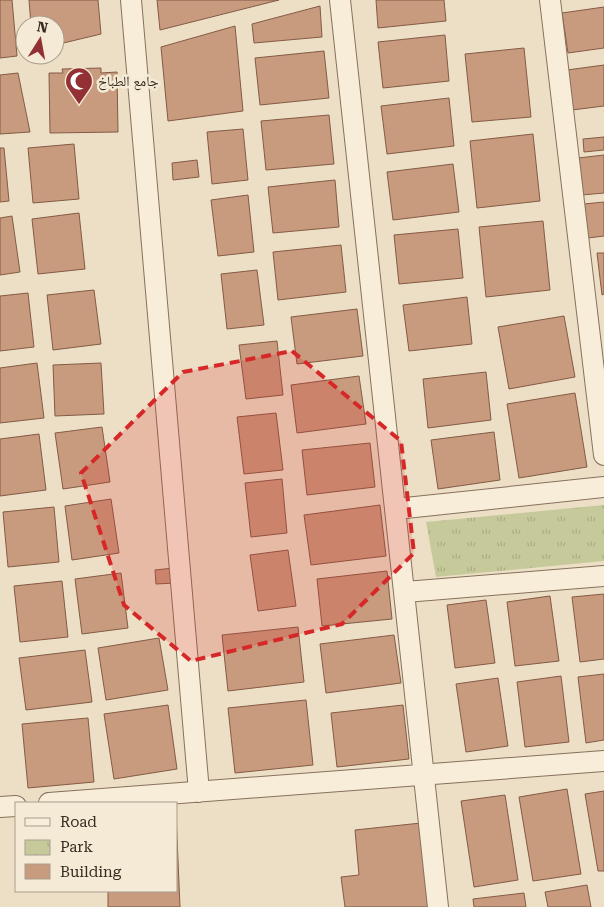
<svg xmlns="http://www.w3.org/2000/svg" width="604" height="907" font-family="'Roboto Serif','Noto Naskh Arabic',serif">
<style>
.park{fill:url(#park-tufts)}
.building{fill:#c89a7e;stroke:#845b44}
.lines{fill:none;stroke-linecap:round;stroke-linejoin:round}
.minor-casing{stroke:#87715d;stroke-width:22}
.minor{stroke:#f7edd9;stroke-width:20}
.marked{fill:#d62828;fill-opacity:0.2;stroke:#d62828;stroke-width:4;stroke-dasharray:10 6;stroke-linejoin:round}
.labels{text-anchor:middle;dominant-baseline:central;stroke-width:5;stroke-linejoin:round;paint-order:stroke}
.poi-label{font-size:14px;fill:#382a20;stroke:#f4ead5;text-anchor:start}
</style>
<defs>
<pattern id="park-tufts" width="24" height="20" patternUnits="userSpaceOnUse" patternTransform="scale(1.25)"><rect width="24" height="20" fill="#c6ca9a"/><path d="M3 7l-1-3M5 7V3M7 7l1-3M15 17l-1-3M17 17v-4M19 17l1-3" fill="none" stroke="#abae84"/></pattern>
</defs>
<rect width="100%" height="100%" fill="#ecdfc6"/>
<!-- park -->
<path class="park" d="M604,505V561L436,577L426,522Z"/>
<!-- building -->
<path class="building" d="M0,0H12L17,56L0,58Z
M29,0H98L101,34L55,45V25H31Z
M157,0H279L160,30Z
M376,0H444L446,21L378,28Z
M320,6L322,37L254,43L252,24Z
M604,7V48L568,53L562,13Z
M235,26L243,111L168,121L161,47Z
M445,35L449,81L383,88L378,42Z
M524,48L531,117L472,122L465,54Z
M324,51L329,98L260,105L255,58Z
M604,65V106L572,110L567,70Z
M101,68V73L117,72L118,132L50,133L49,73H63L62,69Z
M18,73L30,132L0,134V75Z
M449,98L454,146L387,154L381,106Z
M329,115L334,164L266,170L261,121Z
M243,129L248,180L212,184L207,132Z
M533,134L540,201L477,208L470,141Z
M604,137V150L584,152L583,139Z
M74,144L79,199L33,203L28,148Z
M0,148H4L9,201L0,202Z
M604,155V193L582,195L578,158Z
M197,160L199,177L173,180L172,163Z
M453,164L459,212L393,220L387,172Z
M335,180L339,227L273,233L268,187Z
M248,195L254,252L218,256L211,200Z
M604,202V236L588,238L584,204Z
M79,213L85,269L38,274L32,219Z
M12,216L20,272L0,275V218Z
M543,221L550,290L486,297L479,227Z
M458,229L463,278L399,284L394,235Z
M341,245L346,292L278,300L273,252Z
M597,253H604V294L602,295Z
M257,270L264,325L227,329L221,274Z
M94,290L101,344L53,350L47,295Z
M28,293L34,347L0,351V296Z
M467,297L472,344L409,351L403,305Z
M357,309L363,356L297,364L291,317Z
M564,316L575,377L509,389L498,327Z
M277,341L283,395L246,399L239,345Z
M37,363L44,418L0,423V368Z
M101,363L104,414L55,416L53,365Z
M486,372L491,420L428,428L423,379Z
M359,376L366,424L297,433L291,385Z
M575,393L587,467L519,478L507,404Z
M276,413L283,470L244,474L237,417Z
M102,427L110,482L63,489L55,433Z
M494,432L500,480L438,489L431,440Z
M39,434L46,490L0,496V439Z
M370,443L375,487L307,495L302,450Z
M282,479L287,533L251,537L245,483Z
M111,499L119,553L72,560L65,506Z
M380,505L386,556L311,565L304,515Z
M54,507L59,562L8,567L3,512Z
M288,550L296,606L258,611L250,555Z
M174,568L175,583L156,584L155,570Z
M387,571L392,619L322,626L317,579Z
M121,573L128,628L82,634L75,579Z
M62,581L68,637L20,642L14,586Z
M604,594V659L580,662L572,597Z
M550,596L559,661L515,666L507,602Z
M486,600L495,663L455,668L447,605Z
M298,627L304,682L228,691L222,635Z
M394,635L401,683L326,693L320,644Z
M159,638L168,690L106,700L98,648Z
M85,650L92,702L26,710L19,658Z
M604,674V740L586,743L578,677Z
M561,676L569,742L525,747L517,682Z
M498,678L508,746L466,752L456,684Z
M306,700L313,765L235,773L228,708Z
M168,705L177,769L114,779L104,714Z
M403,705L409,759L337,767L331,713Z
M88,718L94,782L28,788L22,724Z
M567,789L581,874L533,881L519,797Z
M604,791V871H598L585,794Z
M505,795L518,880L474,887L461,801Z
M176,814L180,907H108V891H176Z
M421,823L430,907H345L341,877L359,875L355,830Z
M587,885L591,907H548L545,892Z
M524,893L526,907H474L473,899Z"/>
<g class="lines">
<!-- minor casing -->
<g class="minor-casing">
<path id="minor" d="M131,0L199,792
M340,0L438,907
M550,0L604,455
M396,509L604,487
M405,592L604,576
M49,803L604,761
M0,807L16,806"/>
</g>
<!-- minor -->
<use href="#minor" class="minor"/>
</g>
<!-- marked area -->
<path class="marked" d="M292,351L401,441L414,553L342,624L191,661L124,605L81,473L183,372Z"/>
<!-- icons -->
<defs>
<g id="mosque-pin" transform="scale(1.4375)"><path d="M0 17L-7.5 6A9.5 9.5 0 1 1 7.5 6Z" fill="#923034" stroke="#f4ead5"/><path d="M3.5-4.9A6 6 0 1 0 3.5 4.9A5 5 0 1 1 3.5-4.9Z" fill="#fff"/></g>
</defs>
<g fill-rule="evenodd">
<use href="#mosque-pin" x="79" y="81"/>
</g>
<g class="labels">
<!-- poi labels -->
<g class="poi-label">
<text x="98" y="81">جامع الطباخ</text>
</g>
</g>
<!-- legend -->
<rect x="15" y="802" width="162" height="90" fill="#f4ead5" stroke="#a99d8d"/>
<rect x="25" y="818" width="25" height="8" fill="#f7edd9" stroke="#a99d8d"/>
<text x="60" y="827" font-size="15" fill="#382a20">Road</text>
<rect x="25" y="840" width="25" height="15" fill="url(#park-tufts)" stroke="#a99d8d"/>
<text x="60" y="852" font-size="15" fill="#382a20">Park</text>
<rect x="25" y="864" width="25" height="15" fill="#c89a7e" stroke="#a99d8d"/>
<text x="60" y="877" font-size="15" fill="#382a20">Building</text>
<!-- north arrow -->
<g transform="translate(40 40) rotate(11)"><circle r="24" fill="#f4ead5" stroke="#a99d8d"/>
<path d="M0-4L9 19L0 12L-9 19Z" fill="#923034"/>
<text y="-8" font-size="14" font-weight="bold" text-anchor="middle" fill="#382a20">N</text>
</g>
</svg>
